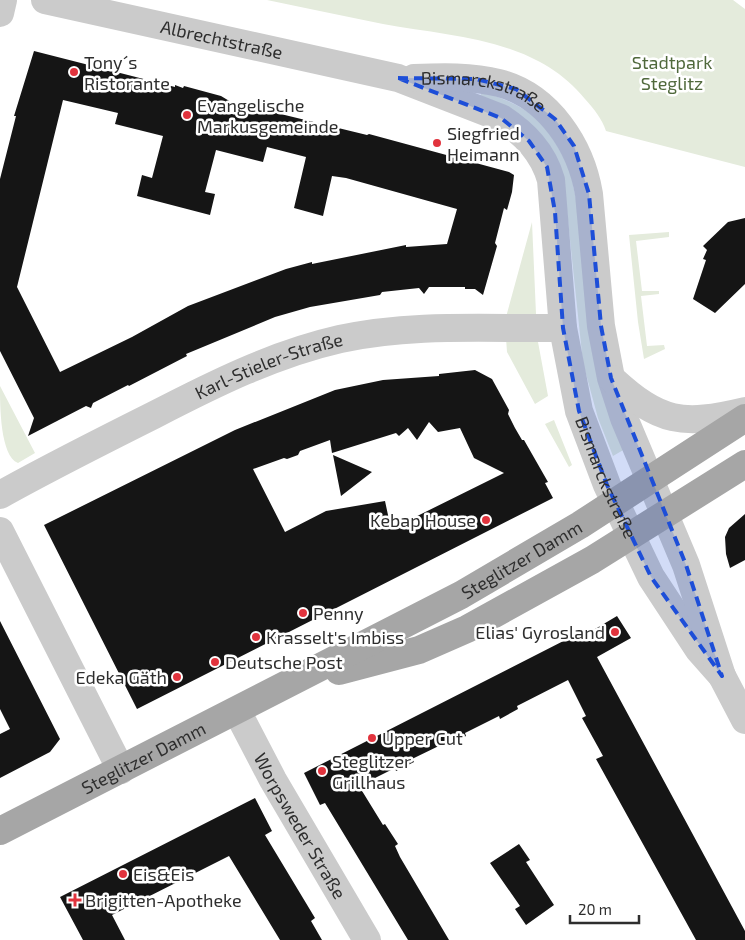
<svg xmlns="http://www.w3.org/2000/svg" width="745" height="940" font-family="'Exo 2',sans-serif">
<style>
.green{fill:#e4ebdc}
.building{fill:#151515;fill-rule:evenodd}
.lines{fill:none;stroke-linecap:round;stroke-linejoin:round}
.minor{stroke:#cbcbcb;stroke-width:28}
.major{stroke:#a6a6a6;stroke-width:28}
.marked{fill:#1d4ed8;fill-opacity:0.2;stroke:#1d4ed8;stroke-width:4;stroke-dasharray:10 6;stroke-linejoin:round}
.poi-dot{fill:#e1333d;stroke:#fff;stroke-width:2}
.labels{text-anchor:middle;dominant-baseline:central;stroke-width:5;stroke-linejoin:round;paint-order:stroke}
.street-label{font-size:18px;fill:#2e2e2e;stroke:#fff}
.poi-label{font-size:18px;fill:#2e2e2e;stroke:#fff;text-anchor:start}
.park-label{font-size:18px;fill:#50693c;stroke:#fff}
</style>
<rect width="100%" height="100%" fill="#fff"/>
<!-- green -->
<path class="green" d="M267,0H733L745,9V167L606,131C602,119 594,109 585,99C535,38 454,37 383,24C344,16 305,8 267,0Z
M482,91C535,110 544,119 570,169L625,449L613,456L598,418L583,363L565,192L480,97Z
M532,222L536,314L535,316L506,317Z
M669,232V237L636,241L642,291H659V294L641,296L647,346L664,345L665,349L644,359L638,322L629,235Z
M506,338L538,342L548,396L535,404L507,352Z
M0,386L35,453L18,463C0,456 0,405 0,386Z
M554,420L572,465L569,467L545,424Z"/>
<!-- building -->
<path class="building" d="M34,51L175,87V85L183,88L184,86L221,96L231,102L367,135L369,134L509,172L514,175L512,192L507,210L504,208L495,243L497,246L483,295L475,289H465V287H429L424,294L419,288L382,292L380,295L310,307L275,317L186,354L187,356L129,386L128,385L93,403L91,408L86,406L28,436L34,418L0,351V179L16,116H14ZM63,100L118,113L115,124L163,136L152,178L142,175L137,196L210,215L215,194L205,192L216,150L263,162L267,147L306,157L294,208L323,216L332,176L346,178L457,209L447,244L406,247V245L312,264V262L286,269L188,306L132,337L60,372L17,287Z
M745,218V284L715,313L693,299L706,260L703,259L707,250L703,246L728,222Z
M475,370L492,379L509,410L508,414L515,428L522,440H524L548,482L545,483L553,498L137,709L44,525L235,430L335,390L383,380L439,376V374ZM429,422L438,432L460,428L474,458L504,473L391,529L385,501L326,511L285,532L253,469L284,458L287,459L298,455L300,451L330,440L332,453L396,433L399,436L408,428L417,440Z
M333,455L372,472L341,496Z
M745,514V560L730,568L726,554L725,537L729,528Z
M617,616L631,638L597,657L745,931V940H696L596,759L603,756L582,718L586,716L568,680L517,706L518,709L500,719L499,716L465,733L466,736L448,745L447,742L412,759L414,762L396,771L395,768L359,786L383,825L385,824L398,844L395,846L400,857L449,940H408L325,803L320,805L304,773L583,631L585,635Z
M0,621L60,739L50,752L0,778V734L10,729L0,709Z
M255,798L272,831L265,835L315,918L311,921L322,940H280L229,856L112,915L125,940H83L60,897Z
M519,844L530,860L526,862L554,905L526,925L515,909L520,906L490,863Z"/>
<g class="lines">
<!-- minor -->
<g class="minor">
<path id="s1" d="M45,0L398,78L501,118C525,134 543,152 551,180L563,328L579,411L607,485L651,577L699,650L722,676"/>
<path d="M0,13L3,0"/>
<path id="s2" d="M414,78C442,77 471,76 499,83C549,96 581,146 589,194L601,326L611,378L624,418L686,565L722,676L745,720"/>
<path d="M612,379C660,423 682,426 745,411"/>
<path id="s3" d="M0,495C50,467 102,441 154,415C214,384 274,354 340,339C414,323 487,329 563,328"/>
<path d="M0,531L121,770"/>
<path id="s4" d="M237,711L273,780L367,940"/>
</g>
<!-- major -->
<g class="major">
<path d="M339,671L419,650L467,629L592,560L745,464"/>
<path id="s5" d="M0,831L461,595L580,525L745,418"/>
</g>
</g>
<!-- marked area -->
<path class="marked" d="M398,78L476,79L516,89L555,119L574,146L589,194L601,326L611,378L686,565L722,676L651,577L607,485L579,411L563,328L555,212L547,167L529,141L501,118Z"/>
<!-- markers -->
<g class="poi-dot">
<circle cx="74" cy="72" r="5"/>
<circle cx="187" cy="115" r="5"/>
<circle cx="437" cy="143" r="5"/>
<circle cx="486" cy="520" r="5"/>
<circle cx="303" cy="613" r="5"/>
<circle cx="615" cy="632" r="5"/>
<circle cx="256" cy="637" r="5"/>
<circle cx="215" cy="662" r="5"/>
<circle cx="177" cy="677" r="5"/>
<circle cx="372" cy="738" r="5"/>
<circle cx="322" cy="771" r="5"/>
<circle cx="123" cy="874" r="5"/>
<path d="M72.5 892.5h5v5h5v5h-5v5h-5v-5h-5v-5h5z"/>
</g>
<g class="labels">
<!-- street labels -->
<g class="street-label">
<text stroke="none"><textPath href="#s1" startOffset="181">Albrechtstraße</textPath></text>
<text stroke="none"><textPath href="#s2" startOffset="72">Bismarckstraße</textPath></text>
<text stroke="none"><textPath href="#s3" startOffset="299">Karl-Stieler-Straße</textPath></text>
<text stroke="none"><textPath href="#s1" startOffset="858">Bismarckstraße</textPath></text>
<text stroke="none"><textPath href="#s5" startOffset="588">Steglitzer Damm</textPath></text>
<text stroke="none"><textPath href="#s5" startOffset="161">Steglitzer Damm</textPath></text>
<text stroke="none"><textPath href="#s4" startOffset="131">Worpsweder Straße</textPath></text>
</g>
<!-- poi labels -->
<g class="poi-label">
<text x="84" y="62">Tony´s<tspan x="84" dy="21">Ristorante</tspan></text>
<text x="197" y="105">Evangelische<tspan x="197" dy="21">Markusgemeinde</tspan></text>
<text x="447" y="133">Siegfried<tspan x="447" dy="21">Heimann</tspan></text>
<text x="476" y="520" text-anchor="end">Kebap House</text>
<text x="313" y="613">Penny</text>
<text x="605" y="632" text-anchor="end">Elias' Gyrosland</text>
<text x="266" y="637">Krasselt's Imbiss</text>
<text x="225" y="662">Deutsche Post</text>
<text x="167" y="677" text-anchor="end">Edeka Gäth</text>
<text x="382" y="738">Upper Cut</text>
<text x="332" y="761">Steglitzer<tspan x="332" dy="21">Grillhaus</tspan></text>
<text x="133" y="874">Eis&amp;Eis</text>
<text x="85" y="900">Brigitten-Apotheke</text>
</g>
<!-- park labels -->
<g class="park-label">
<text x="672" y="62">Stadtpark<tspan x="672" dy="21">Steglitz</tspan></text>
</g>
</g>
<!-- scale -->
<path d="M570 915v8h69v-8" fill="none" stroke="#2e2e2e" stroke-width="2.5"/>
<text x="578" y="915" font-size="15" fill="#2e2e2e" stroke="#ffffff" stroke-width="4" paint-order="stroke">20 m</text>
</svg>
